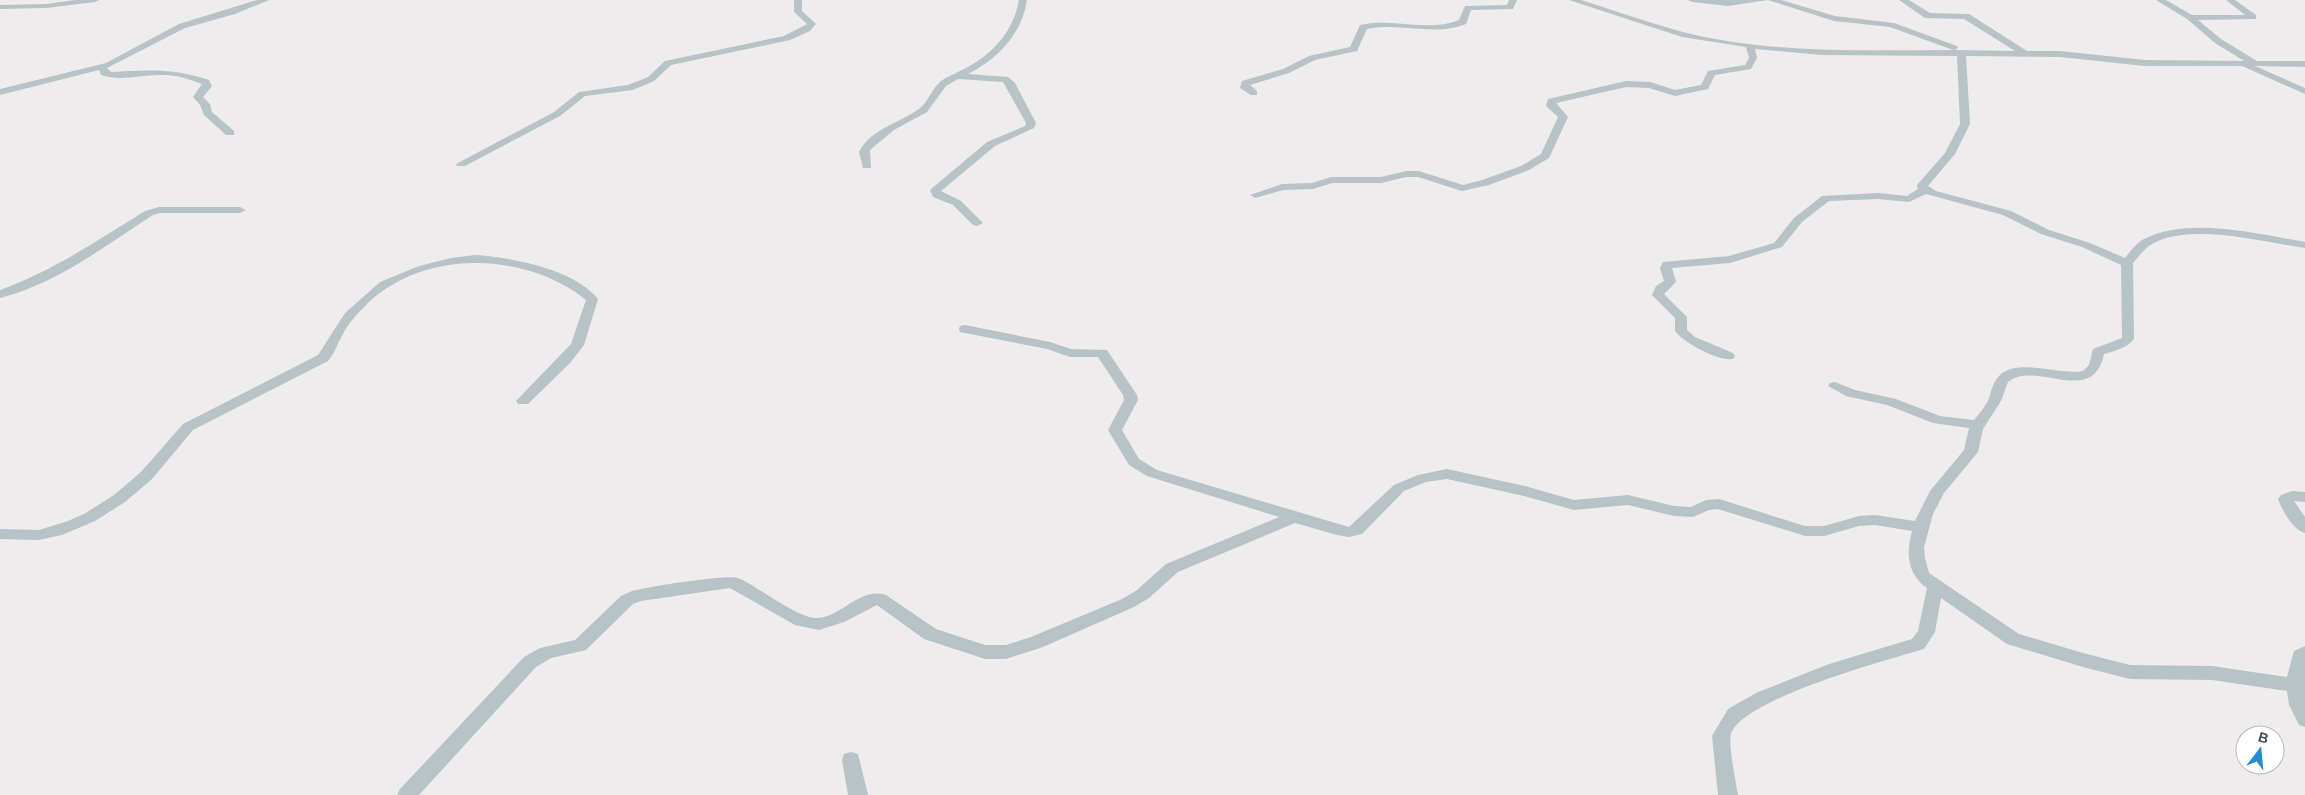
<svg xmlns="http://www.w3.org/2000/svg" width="2305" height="795" font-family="Helvetica,sans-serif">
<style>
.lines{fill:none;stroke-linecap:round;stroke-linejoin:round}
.street{fill:#b8c3c8;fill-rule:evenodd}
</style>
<rect width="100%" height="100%" fill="#efeced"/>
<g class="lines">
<!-- street -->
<path class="street" d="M75,0H99L95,2L46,8L0,9V5L46,4Z
M257,0H269L235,14L185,28L107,68L111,72C147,70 174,68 209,80L212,86L203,97L210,104L212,112L234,131V135H226L204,115L200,105L193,97L202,84C189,79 177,75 163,75C143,74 121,82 101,75L99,70L0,95V89L106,63L179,24Z
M794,0H802V11L816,24L810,31L790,40L671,65L654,81L633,90L585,96L560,116L465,166H457L456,164L554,112L579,92L628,85L648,77L665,61L784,36L807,24L794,12Z
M1019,0H1027C1022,34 998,59 968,74L1008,77L1015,83L1036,123L1034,128L995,146L941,191L961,201L983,223L977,226L973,225L953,205L933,197L930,190L987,142L1025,126L1026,123L1003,82L958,79L946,86L927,112L894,130L870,150L871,168H863L859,152C871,128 901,123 920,108C929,101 932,88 941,81C948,76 957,73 964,69C993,54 1013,32 1019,0Z
M1509,0H1517L1513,9L1471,10L1466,24C1433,37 1401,22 1367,29L1357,51L1315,60L1289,73L1250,85L1257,91V95H1251L1240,88L1242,81L1283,69L1309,56L1350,47L1360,25C1393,17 1427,33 1459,20L1465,6L1507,5Z
M1569,0H1581C1616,11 1652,24 1687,33C1773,54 1865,50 1953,50L1890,27L1834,21L1768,0L1728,6L1692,2L1688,0H1781L1835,16L1894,23L1957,46L1958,48L1955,50L2015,51L1964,19L1925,18L1899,0H1909L1930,13L1969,14L2027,51H2060L2145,60L2244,61L2215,43L2187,19L2156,0H2166L2192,15H2245L2226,0H2235L2256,15V19L2198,20L2221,39L2257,61H2305V67L2255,66L2305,88V94L2242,66H2145L2060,57L1966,56L1970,124L1955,154L1928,186L1936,191L2011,211L2049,230L2090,243L2125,258C2131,251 2136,243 2144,239C2189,216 2258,234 2305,242V248C2263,242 2190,222 2152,244C2144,249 2138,257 2133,263L2134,339C2127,348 2115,351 2104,354C2093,408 2035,359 2008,382L2001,401L1983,429L1978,452L1944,493L1933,514L1924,547L1925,558L1929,573L2019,634L2083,653L2130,665L2212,666L2287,677L2294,651L2305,646V727L2299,725L2289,705L2287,691L2212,680L2130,679L2083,667L2007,644L1941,598L1935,632L1924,649C1887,660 1742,699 1731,734C1728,744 1736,783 1738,795H1718L1712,736L1728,709L1756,693L1829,664L1912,639L1918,631L1927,588C1907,574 1906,553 1912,531L1875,525L1859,526L1824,536H1805L1718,509L1709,510L1693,517L1674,516L1628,505L1574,510L1524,496L1447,479L1426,482L1404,491L1362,534L1349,537L1337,535L1295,523L1178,572L1149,598L1134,607L1043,647L1006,659H985L924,639L877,605L844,622L819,630L795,625L730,588L641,601L633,604L586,650L551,658L536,667L419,795H397L400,789L524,657L540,648L575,640L621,596L632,591C646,587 728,574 738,578C758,586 799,620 819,618C844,615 860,587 886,595L936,629L985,645H1006L1031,637L1122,599L1137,590L1166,564L1279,517L1147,476L1129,465L1108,430L1124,400L1123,395L1098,357H1070L1047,349L960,332L959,329L960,326L965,325L1050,342L1071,349L1107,350L1137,395L1138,400L1122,430L1139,459L1157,470L1349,527L1394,485L1418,475L1447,469L1525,486L1574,500L1628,495L1674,506L1691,507L1706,500L1719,499L1805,526H1824L1859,516L1875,515L1915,521L1930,491L1964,450L1969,428L1933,423L1887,405L1846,396L1828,386L1830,383L1835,382L1855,390L1896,399L1940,416L1974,420C1979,414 1984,408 1988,401C1991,393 1992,383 1999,376C2017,357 2060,376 2083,371L2089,365L2093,349L2122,338L2121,265L2082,247L2041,234L2003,215L1926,194L1909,202L1878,199L1829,201L1802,222L1782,247L1730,263L1672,268L1676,282L1664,294L1687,317V330L1695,337L1733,353L1735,356L1733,359C1718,362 1683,342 1675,331V318L1652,295L1656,286L1664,281L1660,268L1663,262L1729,256L1774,243L1794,218L1822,196L1878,193L1907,196L1918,189L1917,185L1945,153L1960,124L1957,56L1821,55L1755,49L1757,58L1751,69L1715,75L1708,89L1675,96L1649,88L1626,87L1556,103L1568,117L1549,158L1529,170L1489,185L1462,191L1418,177H1406L1381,183H1332L1313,189L1283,190L1255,198L1250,195L1282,184L1312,183L1331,177H1381L1406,171H1419L1463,185L1482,180L1521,166L1541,154L1558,117L1546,106L1548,99L1626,81L1650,82L1675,90L1701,85L1708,71L1745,65L1749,58L1746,47L1682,37Z
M159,207H240L246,210L240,213H160L153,215C105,246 56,284 0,298V290C53,271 98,240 145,211Z
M475,255C510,257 575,269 598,299L584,345L570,363L528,404H518L516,401L571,344L586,300C526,252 427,249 369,302C359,312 349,322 343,334C337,344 335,353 328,361L193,430L152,479L125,502L95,521L62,535L39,540L0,539V529L39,530L68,521L84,514L114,495L141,472L183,424L318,355L345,313L380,282L419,266L451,258Z
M2292,491L2305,492V502L2294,501L2305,517V533C2293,530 2282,510 2278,499L2281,495Z
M851,752L858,754L868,795H848L842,760L844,754Z"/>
</g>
<!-- north arrow -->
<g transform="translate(2260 750) rotate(16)"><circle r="24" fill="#ffffff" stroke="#b5babc"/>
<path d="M0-4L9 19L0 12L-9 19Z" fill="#258bd0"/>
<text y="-8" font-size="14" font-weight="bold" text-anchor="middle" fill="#465258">B</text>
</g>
</svg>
